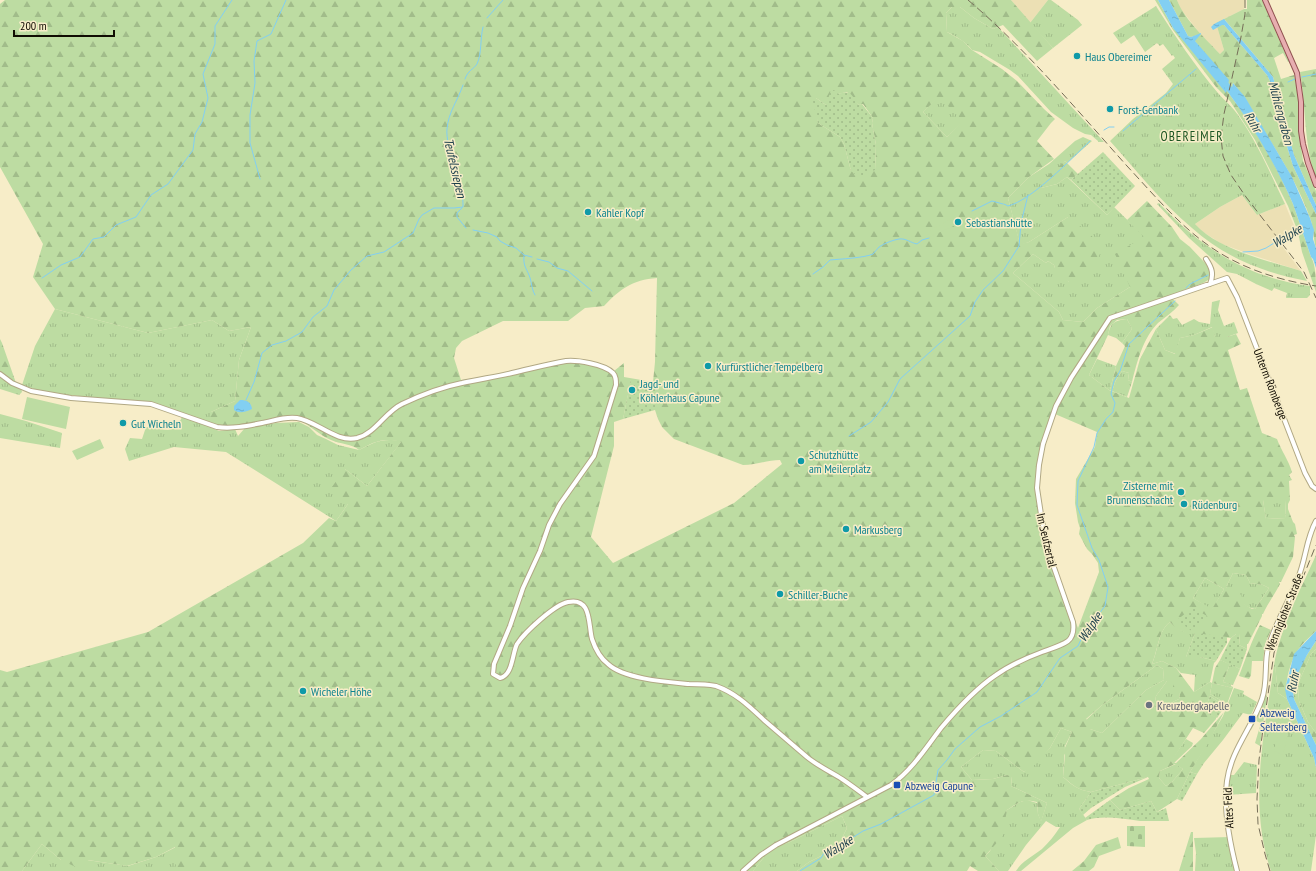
<svg xmlns="http://www.w3.org/2000/svg" width="1316" height="871" font-family="'PT Sans Narrow',sans-serif">
<style>
.built{fill:#ece0b4}
.grass{fill:url(#grass-tufts)}
.forest{fill:url(#forest-firs);fill-rule:evenodd}
.cemetery{fill:url(#cemetery-stones)}
.garden{fill:url(#garden-dots)}
.pitch{fill:#bddca2}
.water{fill:url(#water-ripples)}
.lines{fill:none;stroke-linecap:round;stroke-linejoin:round}
.stream{stroke:#82cff2;stroke-width:1}
.river{stroke:#82cff2;stroke-width:6}
.secondary-casing{stroke:#b1a884;stroke-width:6}
.primary-casing{stroke:#915251;stroke-width:6}
.secondary{stroke:#fff;stroke-width:4}
.primary{stroke:#e7aeb0;stroke-width:4}
.rail{stroke:#756e58;stroke-width:1;stroke-dasharray:8 4;stroke-linecap:butt}
.culture-dot{fill:#0f9aa8;stroke:#f7edc8;stroke-width:1.5}
.worship-dot{fill:#6b7280;stroke:#f7edc8;stroke-width:1.5}
.transit-dot{fill:#1a4fb4;stroke:#f7edc8;stroke-width:1.5}
.labels{text-anchor:middle;dominant-baseline:central;stroke-width:3;stroke-linejoin:round;paint-order:stroke}
.culture-label{font-size:12px;fill:#0d838f;stroke:#f7edc8;text-anchor:start}
.street-label{font-size:12px;fill:#100c02;stroke:#f7edc8}
.worship-label{font-size:12px;fill:#5b616d;stroke:#f7edc8;text-anchor:start}
.transit-label{font-size:12px;fill:#164399;stroke:#f7edc8;text-anchor:start}
.water-label{font-size:13px;font-style:italic;fill:#193d4b;stroke:#f7edc8}
.neighbourhood-label{font-size:13px;letter-spacing:1px;fill:#1c5522;stroke:#f7edc8}
</style>
<defs>
<pattern id="grass-tufts" width="24" height="20" patternUnits="userSpaceOnUse"><rect width="24" height="20" fill="#bddca2"/><path d="M3 7l-1-3M5 7V3M7 7l1-3M15 17l-1-3M17 17v-4M19 17l1-3" fill="none" stroke="#a1bc8a"/></pattern>
<pattern id="forest-firs" width="22" height="20" patternUnits="userSpaceOnUse"><rect width="22" height="20" fill="#bddca2"/><path d="M5 1l3.5 6h-7zM16 11l3.5 6h-7z" fill="#a1bc8a"/></pattern>
<pattern id="cemetery-stones" width="16" height="16" patternUnits="userSpaceOnUse"><rect width="16" height="16" fill="#bddca2"/><path d="M2 7V4a2 2 0 0 1 4 0v3zM10 15v-3a2 2 0 0 1 4 0v3z" fill="#a1bc8a"/></pattern>
<pattern id="garden-dots" width="8" height="8" patternUnits="userSpaceOnUse"><rect width="8" height="8" fill="#bddca2"/><path d="M2 2h.1M6 6h.1" fill="none" stroke="#a1bc8a" stroke-width="1.8" stroke-linecap="round"/></pattern>
<pattern id="water-ripples" width="26" height="14" patternUnits="userSpaceOnUse"><rect width="26" height="14" fill="#82cff2"/><path d="M2 4q2-2 4 0t4 0M15 11q2-2 4 0t4 0" fill="none" stroke="#6fb1ce"/></pattern>
</defs>
<rect width="100%" height="100%" fill="#f7edc8"/>
<!-- built -->
<path class="built" d="M1011,0H1048L1030,23Z
M1177,0H1245L1244,9L1216,23L1224,50L1220,54L1202,36L1180,8Z
M1242,195L1257,215L1285,204L1295,228L1285,235L1279,242L1301,271L1252,255L1222,244L1200,230L1195,224L1220,207Z"/>
<!-- grass -->
<path class="grass" d="M1048,0H1051L1078,20L1082,25L1053,48L1030,23Z
M1156,6C1175,36 1195,66 1218,93C1225,101 1234,108 1240,118C1258,144 1271,175 1285,204L1257,215L1242,195L1220,207L1195,224C1218,250 1269,261 1301,271L1307,281C1264,273 1224,257 1192,228C1162,203 1136,170 1110,141L1133,119L1166,93L1173,84L1162,69L1175,58L1173,55L1172,56L1163,44L1160,46L1157,43L1145,52L1134,35L1121,44L1113,33Z
M952,7H960L974,18L993,29L998,27L1104,142H1098V141L1091,135L1085,134L1073,128L1051,112L1018,76L1010,70L980,52L972,50C966,42 955,36 947,32L946,13Z
M939,96L964,121L947,137L923,112Z
M1083,137L1092,141L1067,163L1065,161L1041,188L1057,184L1067,177L1107,215L1114,207L1145,237L1130,287L1097,308L1083,322L1063,320L1059,312L1013,273L1033,254L1046,263L1048,261L1054,265L1055,268L1069,282L1068,217L1029,242L1020,245L1008,198L1029,177L1049,164L1075,141Z
M1159,203C1201,248 1248,278 1310,286V295L1307,298H1286L1287,293L1274,288L1272,291L1256,284L1237,274L1227,272L1189,238L1157,204Z
M1220,300L1218,310L1224,326L1234,322L1238,333L1227,337H1215L1212,327L1194,335L1180,338L1176,354L1165,350L1156,329L1170,315L1173,319L1177,318L1182,325L1194,319L1199,322L1210,324L1212,302Z
M55,309L148,333L212,320L229,331L251,327L239,360L235,401L211,412V424L154,403L47,393L22,385L35,346Z
M1127,319L1132,329L1122,343L1116,338L1108,335C1111,322 1114,321 1127,319Z
M1097,359L1116,366L1110,390H1109L1089,375Z
M1122,371L1129,373L1128,380L1132,382L1127,397L1112,391L1116,380Z
M0,377L21,388L22,392L19,395L0,389Z
M0,414L26,421L62,433L60,448L0,438Z
M183,415L219,431L235,429L238,436L245,428L276,423L299,422L309,427L317,435L326,439L338,445L359,450C376,441 382,438 402,441L367,486L345,469L348,504L336,521L226,452L174,447L129,461L125,449L130,438L142,439L146,427L168,430L177,427Z
M1263,500H1285L1286,518L1266,519Z
M1233,573L1246,575L1250,583L1263,585L1269,588L1255,609C1243,608 1234,595 1226,587Z
M1205,578L1224,589L1212,610L1193,598Z
M1170,622C1179,630 1183,633 1195,633L1186,657H1200L1216,661L1214,663L1210,682L1194,692L1195,675L1181,673L1176,668L1162,661L1152,664C1158,651 1158,631 1170,622Z
M1316,649V733L1308,722L1299,701L1298,684L1311,654Z
M1230,664L1240,669L1233,685L1223,682Z
M1275,664L1278,693L1287,699L1314,758L1316,768V835L1311,871H1271C1248,804 1264,734 1274,665Z
M1157,665L1163,669L1164,680L1146,690L1102,733L1090,729L1086,720L1101,706Z
M1167,681H1174V684L1180,694L1179,699L1160,708H1154L1156,696Z
M1212,683L1233,688L1227,704L1210,694Z
M1234,688L1244,691L1243,694L1257,702L1251,715L1243,713L1223,740L1204,763L1197,774L1190,772L1223,716Z
M1266,695L1267,696L1260,746L1255,743L1261,723L1256,721L1251,730L1250,729Z
M1061,728L1072,732L1065,746L1063,777C1072,785 1078,790 1091,792L1079,809L1087,820L1073,828L1021,871H1016C1022,861 1033,856 1042,849C1049,842 1055,835 1060,827H1056L1046,821L1026,845L1008,871H999L985,856L990,851L1007,810L1020,802L1027,800L1037,803L1038,814L1041,821L1047,803L1011,786L1012,777L1007,775L993,779L972,780L961,767L983,750L996,751L1024,772L1050,748Z
M1186,739L1193,743L1192,746L1174,763L1170,762Z
M1244,762L1257,765L1256,793L1227,795L1230,775H1234Z
M1176,764L1183,769L1172,782L1166,786L1159,778L1160,771Z
M842,816L847,828L841,840L833,850L809,862L797,871H753L769,851L778,846L790,842Z
M1230,837L1237,871H1195L1196,853L1194,838Z
M42,844L61,860H87L128,866L156,857L176,847V871H22Z"/>
<!-- forest -->
<path class="forest" d="M5,0H1011L1053,48L1037,61L1003,25L993,29L974,18L960,7H952L946,13L947,32L963,41L972,50L1002,69L1017,81L1044,109L1055,119L1051,123L1037,141L1054,159L1029,177L1008,198L1020,244L1029,242L1068,217C1078,225 1108,243 1098,258C1095,264 1075,277 1069,282L1053,272L1055,268L1054,265L1048,261L1046,263L1033,254L1013,273L1059,312L1063,320L1083,322L1097,308L1130,287L1115,254L1144,237L1127,220L1147,201L1172,227L1180,239L1190,247L1206,264L1209,269L1210,279L1203,283L1171,295L1172,298L1179,305C1173,312 1165,317 1158,323C1143,338 1137,362 1132,382L1128,380L1129,373L1122,371L1116,380L1112,391L1110,390L1116,366L1125,346L1122,343L1132,329L1127,319L1117,320L1110,326L1108,335L1089,375L1109,390L1129,398L1140,359L1156,329L1165,350L1175,354L1180,338L1194,335L1213,327L1215,337H1227L1236,334L1241,344L1228,350L1240,390L1247,388L1262,433L1277,439C1281,450 1289,461 1292,472L1289,475L1292,480L1289,481L1290,500L1288,504V509L1293,522L1295,524L1297,534L1294,535L1295,537L1293,557L1281,582H1279L1280,584C1275,594 1268,603 1263,614H1262V616L1248,644H1247V649L1239,645L1240,634H1236L1231,638L1186,633L1177,629L1170,622C1158,631 1158,650 1152,664L1162,661L1176,668L1194,692L1210,682L1212,683L1215,668L1220,660L1230,664L1223,682L1231,684V686L1233,687V688L1212,683L1210,694L1227,704L1225,706L1210,696L1204,712L1216,717V719L1204,733L1193,728L1171,762L1176,763L1201,739L1224,712L1210,740L1190,772L1177,799L1157,812L1151,801L1120,810L1110,800L1129,788L1149,779L1148,777L1091,792C1077,790 1073,785 1063,777L1065,755L1063,752L1072,732L1061,728L1050,748L1036,764L1024,772L996,751L983,750L961,767L972,780L993,779L1007,775L1012,776L1011,786L1047,803L1041,822L1038,814L1037,802C1023,799 1019,802 1007,810L1002,837L985,856L999,871H978L970,866L967,871H797L809,862L833,850L841,840L847,828L842,816L790,842L778,846L769,851L753,871H176L175,847L156,857L127,866L88,860L82,870L61,860L42,844L22,871H0V670L7,672L148,632L303,543L329,518L336,521L348,504L329,491L345,469L367,486L401,442C383,437 374,442 359,450C353,444 339,444 331,440C318,435 308,422 296,420C280,417 258,425 241,427C231,428 221,426 211,426V412L235,401L239,360L251,327L229,331L212,320L148,333L55,309L33,277L43,244L0,167V4ZM847,92L859,105L863,104L873,118L872,123L876,145L875,170L851,171L844,144L840,137L818,123L816,98L826,105L838,94ZM939,97L963,121L947,137L923,112ZM657,278L655,362L653,382L624,377V363L614,371L586,361L577,359H567L510,373L461,380L454,358L456,348L462,341L503,321H568L585,308L604,306C620,289 632,280 657,278ZM631,380L655,384V410L658,419L662,427L674,439L743,465C756,465 768,460 780,460L782,464L734,503L613,563L591,537L614,446V422L623,419ZM1055,414L1097,432L1095,447L1076,479L1075,503L1078,522L1080,528L1079,534L1087,549L1092,554L1098,563L1099,572L1078,628L1056,572L1041,503L1039,488L1042,457L1051,424ZM1263,500H1285L1286,518L1266,519ZM1233,573L1246,575L1250,583L1263,585L1269,588L1255,609H1252L1244,604L1241,595L1226,587ZM1205,578L1224,589L1212,609L1193,598ZM1157,665L1163,669L1164,680L1146,690L1102,733L1090,729L1093,724L1086,719L1101,706ZM1167,681H1174L1173,687L1175,691L1180,694L1179,699L1160,708H1154L1156,696ZM1175,764L1183,769L1172,782L1166,786L1159,778L1160,771Z
M1155,0H1158L1173,28L1202,50L1194,40L1201,34L1191,37L1188,36L1169,0H1177C1184,19 1206,39 1220,54L1224,50L1216,23L1244,9H1247V0H1262L1289,62H1288L1283,53L1274,58L1281,79L1294,75L1298,95L1301,147L1303,161L1316,191V205L1294,155L1273,77L1225,20L1222,25H1224L1267,75L1270,81L1284,137L1293,166L1316,214V248C1313,238 1314,228 1310,218C1300,189 1284,163 1268,137C1257,118 1247,100 1233,83L1230,95C1255,128 1277,166 1293,204C1299,221 1305,239 1311,257C1316,265 1316,281 1316,292L1302,252L1298,232L1288,206L1255,140L1230,101L1216,87L1173,30Z
M1316,69V180C1304,145 1306,108 1300,72Z
M1065,161L1078,174L1071,180L1067,177L1057,184L1041,188V181Z
M0,339L2,343L16,383L0,372Z
M1316,555V631C1311,636 1305,641 1301,646C1290,659 1284,683 1287,699L1278,693L1275,665H1274C1281,626 1300,591 1316,555Z
M1260,625L1271,630L1265,644L1263,661H1252L1251,675L1249,679L1239,676C1246,658 1251,642 1260,625Z
M1316,641V649L1311,654L1298,684L1299,701L1308,722L1316,733V745L1294,699C1291,678 1305,658 1316,641Z
M1191,832H1193V871H1179Z
M1118,837L1121,848L1099,856L1094,867L1089,871H1072L1084,861L1096,845Z"/>
<!-- cemetery -->
<path class="cemetery" d="M1127,826H1145V847L1127,846Z"/>
<!-- garden -->
<path class="garden" d="M831,90H834L838,94C851,90 851,94 859,105L862,104L873,118L872,123L876,145L875,170L859,177L851,171L844,144L840,137L818,123L812,98H816L826,105Z
M1103,152L1135,186L1107,215L1071,180Z
M631,379L655,384V410L623,419Z
M1190,606L1207,616L1193,632L1177,620L1186,613Z
M1195,633L1227,637V643L1216,661L1200,657H1186Z
M1236,634H1240L1239,645L1247,649L1240,669L1220,660L1231,638Z
M1210,696L1225,706L1217,718L1204,712Z
M1190,772L1197,774L1182,801L1177,799Z
M1148,777L1125,787L1091,808L1083,815L1079,809L1091,792Z
M1110,800L1120,810L1151,801L1157,812L1166,808L1169,821C1160,821 1150,821 1140,821C1123,819 1104,815 1087,820L1085,818Z"/>
<!-- pitch -->
<path class="pitch" d="M953,218L956,225L929,237L927,232Z
M27,397L70,407L66,429L22,419Z
M100,439L104,448L77,460L72,451Z
M1280,727L1289,729L1283,755L1274,751Z"/>
<!-- water -->
<path class="water" d="M1158,0H1169L1188,36L1191,37L1201,33V34L1195,41L1229,80L1226,93L1173,28Z
M1224,19L1273,77L1294,155L1316,205V214L1293,166L1284,137L1270,81L1267,75L1224,25H1222L1213,30L1211,27L1214,24Z
M1233,83L1245,97L1292,177L1310,218L1314,230L1313,239L1316,248V268L1313,259L1311,257C1305,239 1299,221 1293,204C1277,167 1254,128 1230,95Z
M240,400C247,400 251,402 252,409C246,412 239,414 234,410V406Z
M1316,631V641L1307,655L1297,675L1293,692L1294,699L1316,745V768L1314,758L1287,699L1285,689L1294,654Z"/>
<g class="lines">
<!-- stream -->
<path class="stream" d="M487,18L503,0
M1302,77L1316,74
M465,79C468,70 473,70 477,64C482,53 480,39 483,27
M1288,82L1295,79
M1104,130L1109,127H1114
M1123,131L1196,69
M260,179L250,143V115L255,83L254,61L257,41L271,34L286,0
M1004,204L1008,206C1032,200 1071,159 1090,141
M462,208L457,213V217L466,228
M972,211L992,201L1003,204
M473,230L488,233L497,237L500,241L507,245L516,248L524,255L532,257
M1243,252L1258,251L1266,248L1300,227
M524,256C523,265 526,268 529,275C532,282 531,288 535,295
M537,259L549,262L557,268L568,271L592,291
M813,274L823,267L830,260C840,259 864,258 873,254C875,252 877,249 879,247C885,243 893,240 899,239C906,238 911,243 917,244L922,240L929,238
M42,278L61,265L80,257L93,239L104,237L116,225L136,217L151,195L168,184L193,150L195,134L202,122L208,98L203,74L215,44V26L232,0
M1186,288L1190,284L1208,275
M246,400L254,382L262,353L272,345L286,341L302,332L313,317L327,306L334,290L351,270L367,256L384,252L413,233L419,219L422,215L434,208H454L463,207C463,196 462,184 458,173C456,170 453,166 452,162C450,156 446,135 447,129C448,113 458,100 463,85
M849,436L871,422L888,402L900,379L970,316L975,302L983,290L1003,271L1019,246L1021,223L1028,195
M800,871L821,858L824,853L840,848L852,838L863,831L881,824L934,795L938,770L947,760L955,749L980,727L1001,716L1037,692L1060,658L1078,646L1083,635L1105,606L1108,587L1099,560L1092,548L1077,505L1078,481L1094,447L1097,433L1106,419L1113,412L1115,403L1111,394L1114,381L1120,371L1129,344L1175,301"/>
<!-- river -->
<path class="river" d="M1223,81L1236,97"/>
<!-- secondary casing -->
<g class="secondary-casing">
<path id="secondary" d="M1206,259C1212,268 1214,274 1210,284
M0,374L12,383L31,391L71,398L151,404L217,427C232,429 247,426 262,423C273,421 285,416 297,418C317,421 336,443 357,438C376,433 385,412 402,404C421,395 442,387 462,383C479,379 496,377 512,373C530,369 548,364 566,361C577,360 604,364 613,373C616,376 616,380 616,385L594,456L560,504L549,525L540,551L523,588L510,626L494,664L493,674L500,678C513,675 512,654 517,644C525,632 554,605 568,602C592,597 588,624 592,639C595,648 600,658 608,664C624,679 667,682 689,684C698,684 707,684 716,686C736,693 750,707 765,721C779,733 793,745 807,757C818,766 831,772 842,779C851,785 859,791 867,797
M743,871L761,855L776,845L891,785C912,770 925,749 941,728C957,709 975,689 996,675C1010,665 1026,658 1042,652C1050,649 1061,646 1068,641C1074,636 1074,629 1073,622L1051,559L1042,521L1037,488L1039,465L1043,444L1056,406L1071,378L1110,318L1227,278L1237,297L1305,473L1312,486L1316,489
M1237,871C1230,844 1223,809 1227,781C1231,750 1252,728 1262,699C1268,682 1264,664 1268,648C1275,623 1289,602 1298,578C1306,559 1306,539 1316,521"/>
</g>
<!-- primary casing -->
<g class="primary-casing">
<path id="primary" d="M1265,0L1297,73L1301,102V131L1303,144L1308,163L1316,185"/>
</g>
<!-- secondary -->
<use href="#secondary" class="secondary"/>
<!-- primary -->
<use href="#primary" class="primary"/>
<!-- rail -->
<path class="rail" d="M968,0C1026,49 1076,109 1127,166C1157,198 1186,234 1225,256C1253,272 1284,281 1316,286
M1245,0V14L1241,37L1224,114L1221,137L1223,156L1231,175L1246,197L1304,272L1316,298
M1270,871L1265,854L1258,824L1257,799L1259,760L1263,729L1274,653L1279,637L1316,545"/>
</g>
<!-- markers -->
<g class="culture-dot">
<circle cx="1077" cy="56" r="4"/>
<circle cx="1110" cy="109" r="4"/>
<circle cx="588" cy="212" r="4"/>
<circle cx="958" cy="222" r="4"/>
<circle cx="708" cy="366" r="4"/>
<circle cx="632" cy="390" r="4"/>
<circle cx="123" cy="423" r="4"/>
<circle cx="801" cy="461" r="4"/>
<circle cx="1181" cy="492" r="4"/>
<circle cx="1184" cy="504" r="4"/>
<circle cx="846" cy="529" r="4"/>
<circle cx="780" cy="594" r="4"/>
<circle cx="303" cy="691" r="4"/>
</g>
<circle class="worship-dot" cx="1149" cy="705" r="4"/>
<g class="transit-dot">
<rect x="1248" y="715" width="8" height="8" rx="2"/>
<rect x="893" y="781" width="8" height="8" rx="2"/>
</g>
<g class="labels">
<!-- culture labels -->
<g class="culture-label">
<text x="1085" y="56">Haus Obereimer</text>
<text x="1118" y="109">Forst-Genbank</text>
<text x="596" y="212">Kahler Kopf</text>
<text x="966" y="222">Sebastianshütte</text>
<text x="716" y="366">Kurfürstlicher Tempelberg</text>
<text x="640" y="383">Jagd- und<tspan x="640" dy="14">Köhlerhaus Capune</tspan></text>
<text x="131" y="423">Gut Wicheln</text>
<text x="809" y="454">Schutzhütte<tspan x="809" dy="14">am Meilerplatz</tspan></text>
<text x="1173" y="485" text-anchor="end">Zisterne mit<tspan x="1173" dy="14">Brunnenschacht</tspan></text>
<text x="1192" y="504">Rüdenburg</text>
<text x="854" y="529">Markusberg</text>
<text x="788" y="594">Schiller-Buche</text>
<text x="311" y="691">Wicheler Höhe</text>
</g>
<!-- street labels -->
<g class="street-label">
<text transform="translate(1271 384) rotate(69)">Unterm Römberge</text>
<text transform="translate(1047 540) rotate(77)">Im Seufzertal</text>
<text transform="translate(1284 612) rotate(-68)">Wennigloher Straße</text>
<text transform="translate(1228 808) rotate(-93)">Altes Feld</text>
</g>
<!-- worship labels -->
<g class="worship-label">
<text x="1157" y="705">Kreuzbergkapelle</text>
</g>
<!-- transit labels -->
<g class="transit-label">
<text x="1260" y="712">Abzweig<tspan x="1260" dy="14">Seltersberg</tspan></text>
<text x="905" y="785">Abzweig Capune</text>
</g>
<!-- water labels -->
<g class="water-label">
<text transform="translate(1281 113) rotate(75)">Mühlengraben</text>
<text transform="translate(1253 122) rotate(59)">Ruhr</text>
<text transform="translate(455 168) rotate(77)">Teufelssiepen</text>
<text transform="translate(1287 236) rotate(-31)">Walpke</text>
<text transform="translate(1090 627) rotate(-56)">Walpke</text>
<text transform="translate(1293 682) rotate(-79)">Ruhr</text>
<text transform="translate(838 847) rotate(-32)">Walpke</text>
</g>
<!-- neighbourhood labels -->
<g class="neighbourhood-label">
<text x="1192" y="136">OBEREIMER</text>
</g>
</g>
<!-- scale -->
<path d="M14 30v6h100v-6" fill="none" stroke="#100c02" stroke-width="2"/>
<text x="20" y="30" font-size="12" fill="#100c02" stroke="#f7edc8" stroke-width="3" paint-order="stroke">200 m</text>
</svg>
